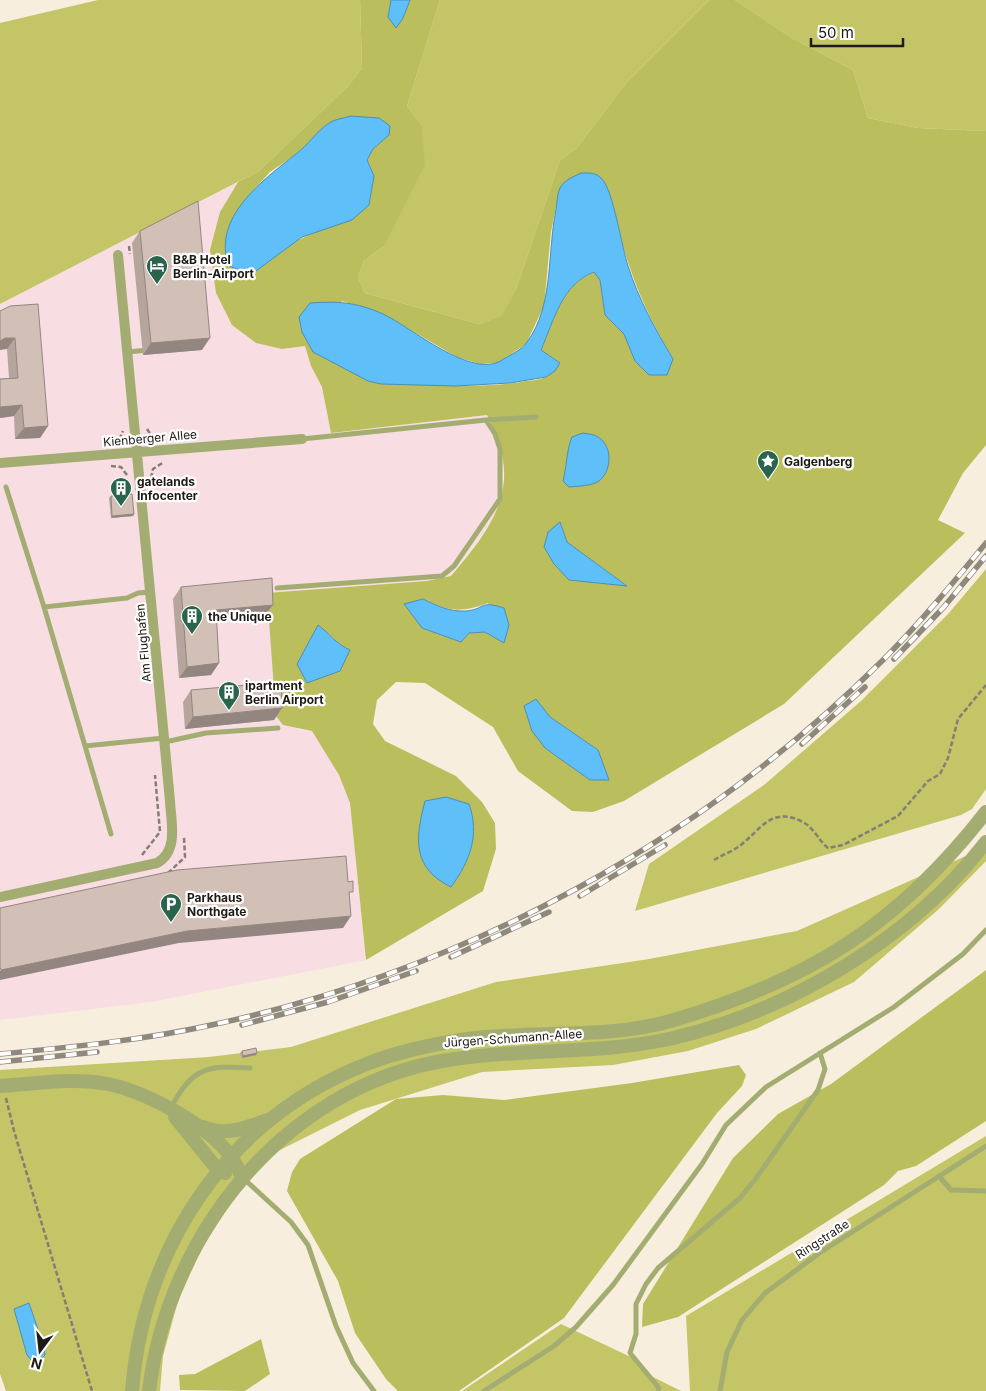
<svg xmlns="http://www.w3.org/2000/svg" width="986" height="1391" font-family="Inter,sans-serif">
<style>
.commercial{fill:#f8dde3}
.green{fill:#c3c566}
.forest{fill:#bbbe5c;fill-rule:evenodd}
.water{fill:#5fbff8;stroke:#4c8eb4}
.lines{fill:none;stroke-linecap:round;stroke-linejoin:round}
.path{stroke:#857e74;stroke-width:2.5;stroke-dasharray:5 2.5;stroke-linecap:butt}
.service{stroke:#a4ad71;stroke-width:5}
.minor{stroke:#a4ad71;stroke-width:10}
.tertiary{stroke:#a4ad71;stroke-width:14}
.rail-casing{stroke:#8f887d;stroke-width:5.5}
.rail{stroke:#fff;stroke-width:4;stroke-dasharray:11;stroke-linecap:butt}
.wall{fill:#b5a59d}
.shaded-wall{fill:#938680}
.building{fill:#d2c0b7;stroke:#938680}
.labels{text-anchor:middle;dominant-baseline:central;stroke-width:4.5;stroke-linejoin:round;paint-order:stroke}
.poi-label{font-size:12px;font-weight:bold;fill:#1e1a15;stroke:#fff;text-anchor:start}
.street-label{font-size:12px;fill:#1e1a15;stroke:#fff}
</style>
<rect width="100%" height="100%" fill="#f8eedd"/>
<!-- commercial -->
<path class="commercial" d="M238,182L220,212L282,349L305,346L311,366L322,387L331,433L487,415L496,433L504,456L502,499L494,519L451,576L427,581L297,729L312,731L339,775L350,803L366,960L151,1002L0,1020V304Z"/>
<!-- green -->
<path class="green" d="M98,0H360L362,68L348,86L259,171L0,304V23Z
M440,0H709L626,83L576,149L560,160L516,289L503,316L479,324L365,293L358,277L364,261L384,246L421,124L407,106Z
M735,0H986V131L918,128L868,118L853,70L792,38Z
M986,569V789L972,809L961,815L635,911L649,864L764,785L861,701L949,613Z
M986,847V861L939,909L854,982L756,1029L688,1051L613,1065L482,1072L360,1110L274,1153L234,1198L202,1248L178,1301L163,1356L160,1391H6L0,1374V1070L209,1057L291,1047L496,982L649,959L797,931Z
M986,1136V1391H690L686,1316Z
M561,1324L637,1360L651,1376L681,1391H462Z"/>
<!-- forest -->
<path class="forest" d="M360,0H391L388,17L403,18L410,0H440L407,106L421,124L425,165L384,246L364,261L358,277L365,293L479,324L502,316L516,289L560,160L576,149L626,83L709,0H735L792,38L853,70L868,118L918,128L986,131V445L963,473L938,520L965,533L784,704L624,801L593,812L572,811L518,771L493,727L425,683L396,682L377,700L373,724L385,741L456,776L482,802L495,823L496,849L483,891L366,960L350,803L339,775L312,731L283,725L276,716L267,593L427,581L451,576C496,523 524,484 487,415L331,433L322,387L311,366L305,346L282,349L256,343L232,325L216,293L210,250L220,212L238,182L259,171L348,86L362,68ZM330,122L389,135L373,149L367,160L374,176L321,229L288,245L256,271L248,196L270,172L298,153ZM560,188L611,199C625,262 640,303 673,359L635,361L624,334L605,315L600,280L595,272C562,284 554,320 541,350L560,363C556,367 552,373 547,376C541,381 528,380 521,382C457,392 371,381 313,352L342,301L383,314L457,357L480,364L498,363L526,344L544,306L551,232ZM560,522L567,542L626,585L569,580ZM423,599C449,612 461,613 488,603L504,642L485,632L469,633L461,642L422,628ZM318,626C331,634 336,643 349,650L297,664ZM550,717L598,750L590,780L545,748Z
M986,970V1121L916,1166L898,1171L884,1185L678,1317L642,1327L643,1304L733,1158L778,1114L831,1084Z
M739,1065L746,1075L742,1086L717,1113L564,1318L459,1391H398L386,1379L355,1333L338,1281L287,1191L292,1172L300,1159L396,1099L443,1095L504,1100L632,1083Z
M261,1339L270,1374L245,1391L180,1390L179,1375L195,1374Z"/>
<!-- water -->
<path class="water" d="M391,0H410L403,18L396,28L388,17Z
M351,116L379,118L390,126L389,135L373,149L367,160L374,176L369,205L352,220L302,237L256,271L245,272L229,266C211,218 263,180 296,154C308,145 317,131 329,123C335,119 345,118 351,116Z
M581,173C589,173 596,172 602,179C613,190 622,248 628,266C639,300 655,329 673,359L667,375H649L635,361L624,334L605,315L600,280L594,272C562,284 554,320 541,350L560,363L555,371L546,377L510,383L455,386L381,384L368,381L313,352L302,332L299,317L310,303C338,301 356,302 383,314C411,327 472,380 502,360C510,355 522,350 527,342C554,306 547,253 556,210C557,204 557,194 560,188C564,180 573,177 581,173Z
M583,433C588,434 594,434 598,437C613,446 612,471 599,481C592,486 578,486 569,487L563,481C567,466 566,452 572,437Z
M560,522L567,542L627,586L569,580L554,564L544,547L548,532Z
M423,599C437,606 450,612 466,611C486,609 479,600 504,608L509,625L504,643L485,632L469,633L461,642L422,628L404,604Z
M318,625C330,634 336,644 350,650L340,671L307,683L297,664Z
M536,699L550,717L598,750L609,780H590L545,748L532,731L524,706Z
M446,797L469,804C480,835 470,861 451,887C412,868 415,839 425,801Z
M29,1303L44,1347L45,1355L38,1362L32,1361L27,1355L14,1309Z"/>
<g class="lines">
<!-- path -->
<path class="path" d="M129,246L130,254
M147,429L151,435L159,439
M112,442L120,438L123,431
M111,466L121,467L127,475
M151,478L153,469L164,462
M142,855L160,832L155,775
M714,860C722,855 731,852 738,847C760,832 769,806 801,821C814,827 818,840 828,848L843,845L898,816L928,781L940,774L948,758L958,719L986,685
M168,873L185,857L184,837
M6,1098L14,1131L92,1391"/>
<!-- service -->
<path class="service" d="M127,352L149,350
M486,420L536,417
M6,487L44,607L111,834
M277,588L442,576L454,566L500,499V449L495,434L486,420L302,439
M44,607L127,598L138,593L151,592
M165,742L206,733L278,728
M85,746L164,738
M171,1108C192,1068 206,1065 250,1068
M939,1176L951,1190L986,1191
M244,1179L291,1222L308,1245L336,1326L353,1363L374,1391
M484,1391L554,1346L576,1327L613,1285L702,1164L726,1125L766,1087L894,1007L963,954L986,930
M658,1391L659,1388L630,1353L636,1334V1304L646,1284L658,1268L740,1198L757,1177L818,1090L825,1069L820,1053
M720,1391L727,1352L742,1320L765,1293L821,1252L986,1146"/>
<!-- minor -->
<path class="minor" d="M0,463L302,439
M0,897L157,863C179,851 171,822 170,801L118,255"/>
<!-- tertiary -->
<path class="tertiary" d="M0,1086C35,1084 73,1077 108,1084C146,1092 209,1125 232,1158C236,1164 239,1171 243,1178
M175,1117L218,1170L225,1173
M203,1127C226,1137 246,1127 268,1120
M132,1391C144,1244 229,1117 369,1063C400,1051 434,1044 467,1039C536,1030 606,1040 674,1020C810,980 898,925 986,812
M149,1391C168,1235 283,1089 442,1061C517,1048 594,1055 669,1039C788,1012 911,939 986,842"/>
<!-- rail casing -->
<g class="rail-casing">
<path id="rail" d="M894,659L943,608L986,556
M802,744L865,687
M580,896L665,845
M451,957L549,912
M242,1025L328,1002L416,971
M0,1054C73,1047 145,1040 216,1024C467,969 701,841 883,660C920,623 953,583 986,543
M0,1062L97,1052"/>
</g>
<!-- rail -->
<use href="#rail" class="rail"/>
</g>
<!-- wall -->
<path class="wall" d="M140,231L202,350L143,355L132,243Z
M10,306L48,426L40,438L15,439L14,416L0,418V379L9,378L7,349Z
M111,496L134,514L133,516L111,518L109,498Z
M181,587L273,605L264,616L216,621L219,663L211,675L179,678L173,599Z
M191,690L282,708L274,720L185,729L183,702Z
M242,1051L257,1053L256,1055L242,1058L240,1053Z"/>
<!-- shaded-wall -->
<path class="shaded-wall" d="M5,338H15L7,349L0,350V341Z
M210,338L202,350L143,355L151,343Z
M22,405L14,416L0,418V407Z
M48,426L40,438L15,439L24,428Z
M134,514L133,516L111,518L112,516Z
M273,605L264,616L208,622L216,610Z
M219,663L211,675L179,678L187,667Z
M282,708L274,720L185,729L193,717Z
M351,916L343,928L179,943L0,980V971L1,970L187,931Z
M257,1053L256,1055L242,1058L243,1056Z"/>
<!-- building -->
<path class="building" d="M198,201L210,338L151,343L140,231Z
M38,304L48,426L24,428L22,405L0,407V379L18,378L15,338H5L0,341V311L10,306Z
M132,494L134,514L112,516L111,496Z
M272,578L273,605L216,610L219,663L187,667L181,587Z
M281,682L282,708L193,717L191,690Z
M346,856L348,882L353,881V892H349L351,916L187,931L1,970L0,967V908L177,870Z
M256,1048L257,1053L243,1056L242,1051Z"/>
<!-- icons -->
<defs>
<g id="hotel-pin" transform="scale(1.125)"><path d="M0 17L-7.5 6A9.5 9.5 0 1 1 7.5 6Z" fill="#2a644d" stroke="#fff"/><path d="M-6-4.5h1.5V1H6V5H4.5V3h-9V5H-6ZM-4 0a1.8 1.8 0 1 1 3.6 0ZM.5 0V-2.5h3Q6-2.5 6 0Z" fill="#fff"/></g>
<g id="sight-pin" transform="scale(1.125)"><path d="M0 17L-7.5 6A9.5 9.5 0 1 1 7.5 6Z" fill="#2a644d" stroke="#fff"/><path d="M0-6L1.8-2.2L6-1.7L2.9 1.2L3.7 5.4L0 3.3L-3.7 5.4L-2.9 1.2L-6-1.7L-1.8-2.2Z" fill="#fff"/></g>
<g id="building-pin" transform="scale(1.125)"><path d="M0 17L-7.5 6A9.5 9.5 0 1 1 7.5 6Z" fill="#2a644d" stroke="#fff"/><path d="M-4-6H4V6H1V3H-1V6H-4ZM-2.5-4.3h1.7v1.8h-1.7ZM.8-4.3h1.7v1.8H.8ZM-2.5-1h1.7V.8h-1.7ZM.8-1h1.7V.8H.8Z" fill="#fff"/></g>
<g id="parking-pin" transform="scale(1.125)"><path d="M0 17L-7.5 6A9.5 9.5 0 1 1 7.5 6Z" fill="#2a644d" stroke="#fff"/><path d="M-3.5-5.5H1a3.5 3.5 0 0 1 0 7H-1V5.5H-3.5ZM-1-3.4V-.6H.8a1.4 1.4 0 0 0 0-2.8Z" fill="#fff"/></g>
</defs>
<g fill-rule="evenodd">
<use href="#hotel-pin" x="157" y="266"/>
<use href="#sight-pin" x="768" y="461"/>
<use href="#building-pin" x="121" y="488"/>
<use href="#building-pin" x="192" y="616"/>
<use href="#building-pin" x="229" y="692"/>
<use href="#parking-pin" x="171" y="904"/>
</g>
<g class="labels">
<!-- poi labels -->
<g class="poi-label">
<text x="173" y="259">B&amp;B Hotel<tspan x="173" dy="14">Berlin-Airport</tspan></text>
<text x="784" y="461">Galgenberg</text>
<text x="137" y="481">gatelands<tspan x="137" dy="14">Infocenter</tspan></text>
<text x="208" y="616">the Unique</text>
<text x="245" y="685">ipartment<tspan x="245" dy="14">Berlin Airport</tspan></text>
<text x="187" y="897">Parkhaus<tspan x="187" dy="14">Northgate</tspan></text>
</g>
<!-- street labels -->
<g class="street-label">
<text transform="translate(150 438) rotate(-5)">Kienberger Allee</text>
<text transform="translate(143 643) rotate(-95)">Am Flughafen</text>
<text transform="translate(513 1038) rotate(-4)">Jürgen-Schumann-Allee</text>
<text transform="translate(822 1239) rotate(-33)">Ringstraße</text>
</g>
</g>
<!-- north arrow -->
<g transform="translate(40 1351) rotate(195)" stroke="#ffffff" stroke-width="4" paint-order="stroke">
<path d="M0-4L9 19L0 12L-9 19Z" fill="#1e1a15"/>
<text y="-8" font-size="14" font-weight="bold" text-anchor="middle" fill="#1e1a15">N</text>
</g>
<!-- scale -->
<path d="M811 38v8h92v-8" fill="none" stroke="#1e1a15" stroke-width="2.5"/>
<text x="818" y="38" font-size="15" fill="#1e1a15" stroke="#ffffff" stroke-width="4" paint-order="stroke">50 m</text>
</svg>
